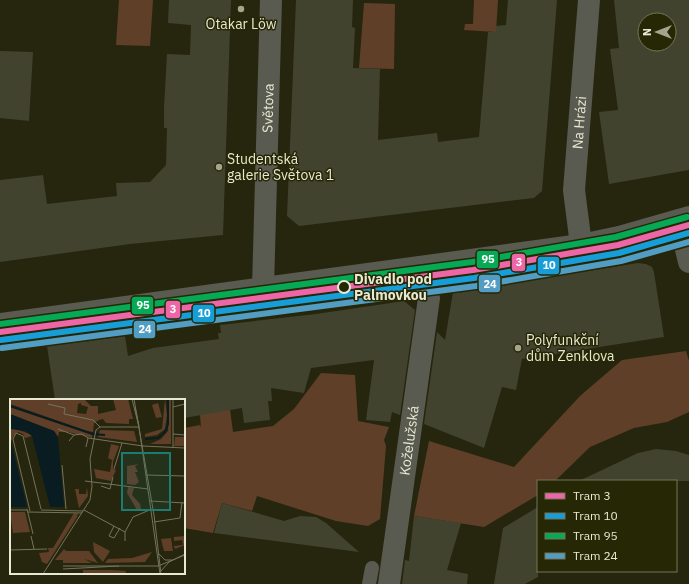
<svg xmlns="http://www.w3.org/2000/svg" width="689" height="584" font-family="'IBM Plex Sans',sans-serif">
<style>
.green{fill:#603f29}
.building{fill:#42432f;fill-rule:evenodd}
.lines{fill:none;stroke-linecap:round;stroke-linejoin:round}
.service{stroke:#595a50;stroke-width:14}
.minor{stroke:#595a50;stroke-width:22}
.tram-1-casing{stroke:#262705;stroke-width:9}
.tram-2-casing{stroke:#262705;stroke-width:9}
.tram-3-casing{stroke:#262705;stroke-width:9}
.tram-4-casing{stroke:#262705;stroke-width:9}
.tram-1{stroke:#ed66a7;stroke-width:6}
.tram-2{stroke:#179ed8;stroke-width:6}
.tram-3{stroke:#06aa56;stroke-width:6}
.tram-4{stroke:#529dc4;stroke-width:6}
.poi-dot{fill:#a4a58d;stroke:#262705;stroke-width:1.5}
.stop-dot{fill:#262705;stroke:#e8e9d2;stroke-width:2}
.labels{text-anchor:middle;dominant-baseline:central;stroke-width:3;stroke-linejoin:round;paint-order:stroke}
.poi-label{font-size:14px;fill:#e8e9d2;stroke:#262705;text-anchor:start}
.street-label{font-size:14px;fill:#e8e9d2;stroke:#262705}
.stop-label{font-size:14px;font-weight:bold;fill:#e8e9d2;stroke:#262705;text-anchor:start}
.inset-river{fill:none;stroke:#091c22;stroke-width:2}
.inset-road{fill:none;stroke:#74745c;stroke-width:1}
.view{fill:#1a7c73;fill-opacity:0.15;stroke:#1a7c73;stroke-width:2}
.inset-edge{fill:none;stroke:#e8e9d2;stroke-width:2}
.line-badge{stroke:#262705;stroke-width:1.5}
.badge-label{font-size:11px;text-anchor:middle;font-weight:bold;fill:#fff}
</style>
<rect width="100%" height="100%" fill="#26260e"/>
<!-- green -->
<path class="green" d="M119,0H153L150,46L116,45Z
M474,0H498L496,32L464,30L465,24H473Z
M364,3L395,4L394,69L359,68Z
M686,351L689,361V412L667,422L634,428L590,447L555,481H538V495L484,527L414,516L429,441L514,467L580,396L622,360Z
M321,373L355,375L358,421L389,427L384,440L386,446L380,519L368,526L336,521L257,496L252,511L222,503L213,533L184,528V428L200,425L201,427L200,415L228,394L233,432L273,426L294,409Z"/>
<!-- building -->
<path class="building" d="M169,0H231L223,235L130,244L0,262V180L43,175L47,204L117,196L116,183L150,182L166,165L167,128H164V107L167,54L190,55L191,25L168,23Z
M296,0H353L352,27L355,28L353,68L380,69L378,140L437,133L438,142L479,137L488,32H496V26L506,25L508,0H557L542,191L534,198L299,226L287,216Z
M614,0H689V170L609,184L599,112L618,110L610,49L619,48ZM645,20H669V44H645Z
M0,51L33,52L29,121L0,118Z
M638,263L646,264L652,267L654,272L664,337L522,359L516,390L502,387L484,448L424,424L437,332L445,340L453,292Z
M404,301L415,310L400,415L392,412L390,422L366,420L374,360L311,368L304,393L271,388L272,401H268L270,420L244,423L242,408L184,418V400H55L47,346L125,336L128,356L153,348L219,339L218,333H221L220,325L316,314Z
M656,449L676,451L689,455V481H579L638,453Z
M222,503L284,521L300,516L316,517L326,523L359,552L214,533Z
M538,507V577L525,584H494L503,528Z
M414,516L461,523L447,570L468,574L467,584H402L405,560L409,561Z"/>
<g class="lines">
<!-- service -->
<path class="service" d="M429,298L433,265
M369,584L372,568"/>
<!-- minor -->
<g class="minor">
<path d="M679,220L689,262"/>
<path id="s1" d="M581,245L574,190L589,0"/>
<path id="s2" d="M263,288L271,0"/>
<path d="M0,324L581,245L619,237L689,217"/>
<path id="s3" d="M389,584L429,298"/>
</g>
<!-- tram-1 casing -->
<g class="tram-1-casing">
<path id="tram-1" d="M0,332L473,270L618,245L689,225"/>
</g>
<!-- tram-2 casing -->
<g class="tram-2-casing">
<path id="tram-2" d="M1,340L474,278L619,253L689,233"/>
</g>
<!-- tram-3 casing -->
<g class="tram-3-casing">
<path id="tram-3" d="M0,324L472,262L616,237L687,217"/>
</g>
<!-- tram-4 casing -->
<g class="tram-4-casing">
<path id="tram-4" d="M2,348L476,286L621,261L689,242"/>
</g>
<!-- tram-1 -->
<use href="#tram-1" class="tram-1"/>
<!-- tram-2 -->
<use href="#tram-2" class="tram-2"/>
<!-- tram-3 -->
<use href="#tram-3" class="tram-3"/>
<!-- tram-4 -->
<use href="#tram-4" class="tram-4"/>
</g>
<!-- markers -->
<g class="poi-dot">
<circle cx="241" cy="9" r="4"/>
<circle cx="219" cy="167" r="4"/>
<circle cx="518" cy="348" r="4"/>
</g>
<circle class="stop-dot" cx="344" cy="287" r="6"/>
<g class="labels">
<!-- poi labels -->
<g class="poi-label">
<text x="241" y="24" text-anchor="middle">Otakar Löw</text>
<text x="227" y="159">Studentská<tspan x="227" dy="16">galerie Světova 1</tspan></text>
<text x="526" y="340">Polyfunkční<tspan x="526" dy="16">dům Zenklova</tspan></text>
</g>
<!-- street labels -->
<g class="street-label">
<text stroke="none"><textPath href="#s2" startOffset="180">Světova</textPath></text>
<text stroke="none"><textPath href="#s1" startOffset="123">Na Hrázi</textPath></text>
<text stroke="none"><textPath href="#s3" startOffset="145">Koželužská</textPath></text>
</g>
<!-- stop labels -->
<g class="stop-label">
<text x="354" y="279">Divadlo pod<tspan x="354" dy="16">Palmovkou</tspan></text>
</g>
</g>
<!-- overview -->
<g transform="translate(10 399)">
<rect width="175" height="175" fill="#26260e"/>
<path d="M0,0H74L81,7H88V15L106,11L103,0H118L123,20H119V25L96,24L93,20L89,21L84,24L83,33L77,32L0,5ZM71,4V6L78,8L76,15L67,14L68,5ZM155,0L157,16L155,30L147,36L135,38V35L152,30ZM159,0H161V45H140L151,40L158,32ZM148,4L152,18L146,19L142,6ZM0,8L82,36V39L58,33H49L48,38L44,32L0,15ZM3,29L20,35L22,37L15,39L17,44L13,35L8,33L4,36L1,42L0,30ZM90,31L124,32L127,43L88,38ZM165,38H175V47H164ZM101,45L109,47L103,63V70L106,71L101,82L86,79L84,70L100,73L102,61L98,59ZM129,65L125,67L128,73H125L129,83L125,86L117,85V67ZM77,88L78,97L69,109L65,90H69V95H76ZM118,88L124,89L122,96L130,105L131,110L127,111L117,94ZM0,113H15L20,133L3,134ZM64,114L68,115L67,118L37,165L32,163L29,154L39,153L38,149H43ZM175,137V146L165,150L164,147L173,146L172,141L164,142V138ZM161,139L163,152H154L151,140ZM83,143L100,152L93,163L84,153ZM54,150L56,152H79L88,164L74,160L82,164H53V161H71H45ZM142,153L135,163L95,164L98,160L122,159ZM73,171H102L116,172L115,175H73Z" fill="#603f29" fill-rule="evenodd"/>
<path d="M0,15L44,32L48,38L54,108H40L22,37L15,32L0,30ZM0,39L1,42L17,108H0Z" fill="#091c22"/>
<path class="inset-river" d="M0,7L83,35L95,36M135,40L148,39L155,33L158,25V0"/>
<path class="inset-road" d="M122,0L129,28M124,0L144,116L151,175M38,5L55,9L54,15L83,21L90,28M125,8L129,27M163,8L175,5M129,28L150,175M48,30L64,36M163,35L175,36M59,42L64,36L72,35L78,39M76,48L78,39L133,47L175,49M163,48V0M52,66L56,110M104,70L112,44M136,76L175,77M75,82L138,90M91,87L100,90L103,78M140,102L175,104M17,110L23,135M0,111H17M31,111L73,112M74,111L115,133M20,112L3,40L6,34L13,37L31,110M18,113L72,114M144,123L170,119L172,103M104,127L99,137L104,139L110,129M21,137L24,150M115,142V133L123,118L142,110M0,151L37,150M149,155L155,161H162M53,167H148L175,156M53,170L109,167M150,173L159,163L175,155M33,175L80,101L82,87L80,60L86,31L90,28H129"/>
<path class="view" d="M112,54H160V111H112Z"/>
<rect width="175" height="175" class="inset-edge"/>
</g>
<g class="line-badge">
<rect x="476" y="250" width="23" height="19" rx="4" fill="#06aa56"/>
<rect x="511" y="253" width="15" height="19" rx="4" fill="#ed66a7"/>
<rect x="537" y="256" width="23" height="19" rx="4" fill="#179ed8"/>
<rect x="478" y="274" width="23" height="19" rx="4" fill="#529dc4"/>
<rect x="131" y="296" width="23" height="19" rx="4" fill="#06aa56"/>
<rect x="165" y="300" width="16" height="19" rx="4" fill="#ed66a7"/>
<rect x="192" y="304" width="23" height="19" rx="4" fill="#179ed8"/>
<rect x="133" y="320" width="23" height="19" rx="4" fill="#529dc4"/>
</g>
<g class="badge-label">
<text x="488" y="263">95</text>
<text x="519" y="266">3</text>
<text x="549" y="269">10</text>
<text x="490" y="288">24</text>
<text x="143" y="309">95</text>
<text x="173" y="313">3</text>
<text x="204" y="317">10</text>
<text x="145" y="333">24</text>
</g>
<!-- legend -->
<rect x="537" y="480" width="140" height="92" fill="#262705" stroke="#747557"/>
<rect x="545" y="493" width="20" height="6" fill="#ed66a7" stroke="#747557"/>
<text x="573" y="500" font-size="12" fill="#e8e9d2">Tram 3</text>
<rect x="545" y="513" width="20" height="6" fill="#179ed8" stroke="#747557"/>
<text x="573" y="520" font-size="12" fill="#e8e9d2">Tram 10</text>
<rect x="545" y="533" width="20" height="6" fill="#06aa56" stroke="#747557"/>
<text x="573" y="540" font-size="12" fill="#e8e9d2">Tram 95</text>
<rect x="545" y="553" width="20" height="6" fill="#529dc4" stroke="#747557"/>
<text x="573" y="560" font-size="12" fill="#e8e9d2">Tram 24</text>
<!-- north arrow -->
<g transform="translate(657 32) rotate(270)"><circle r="19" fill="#262705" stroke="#747557"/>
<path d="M0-3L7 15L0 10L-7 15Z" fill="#a4a58d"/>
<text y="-6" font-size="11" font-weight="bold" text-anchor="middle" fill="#e8e9d2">N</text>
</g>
</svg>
